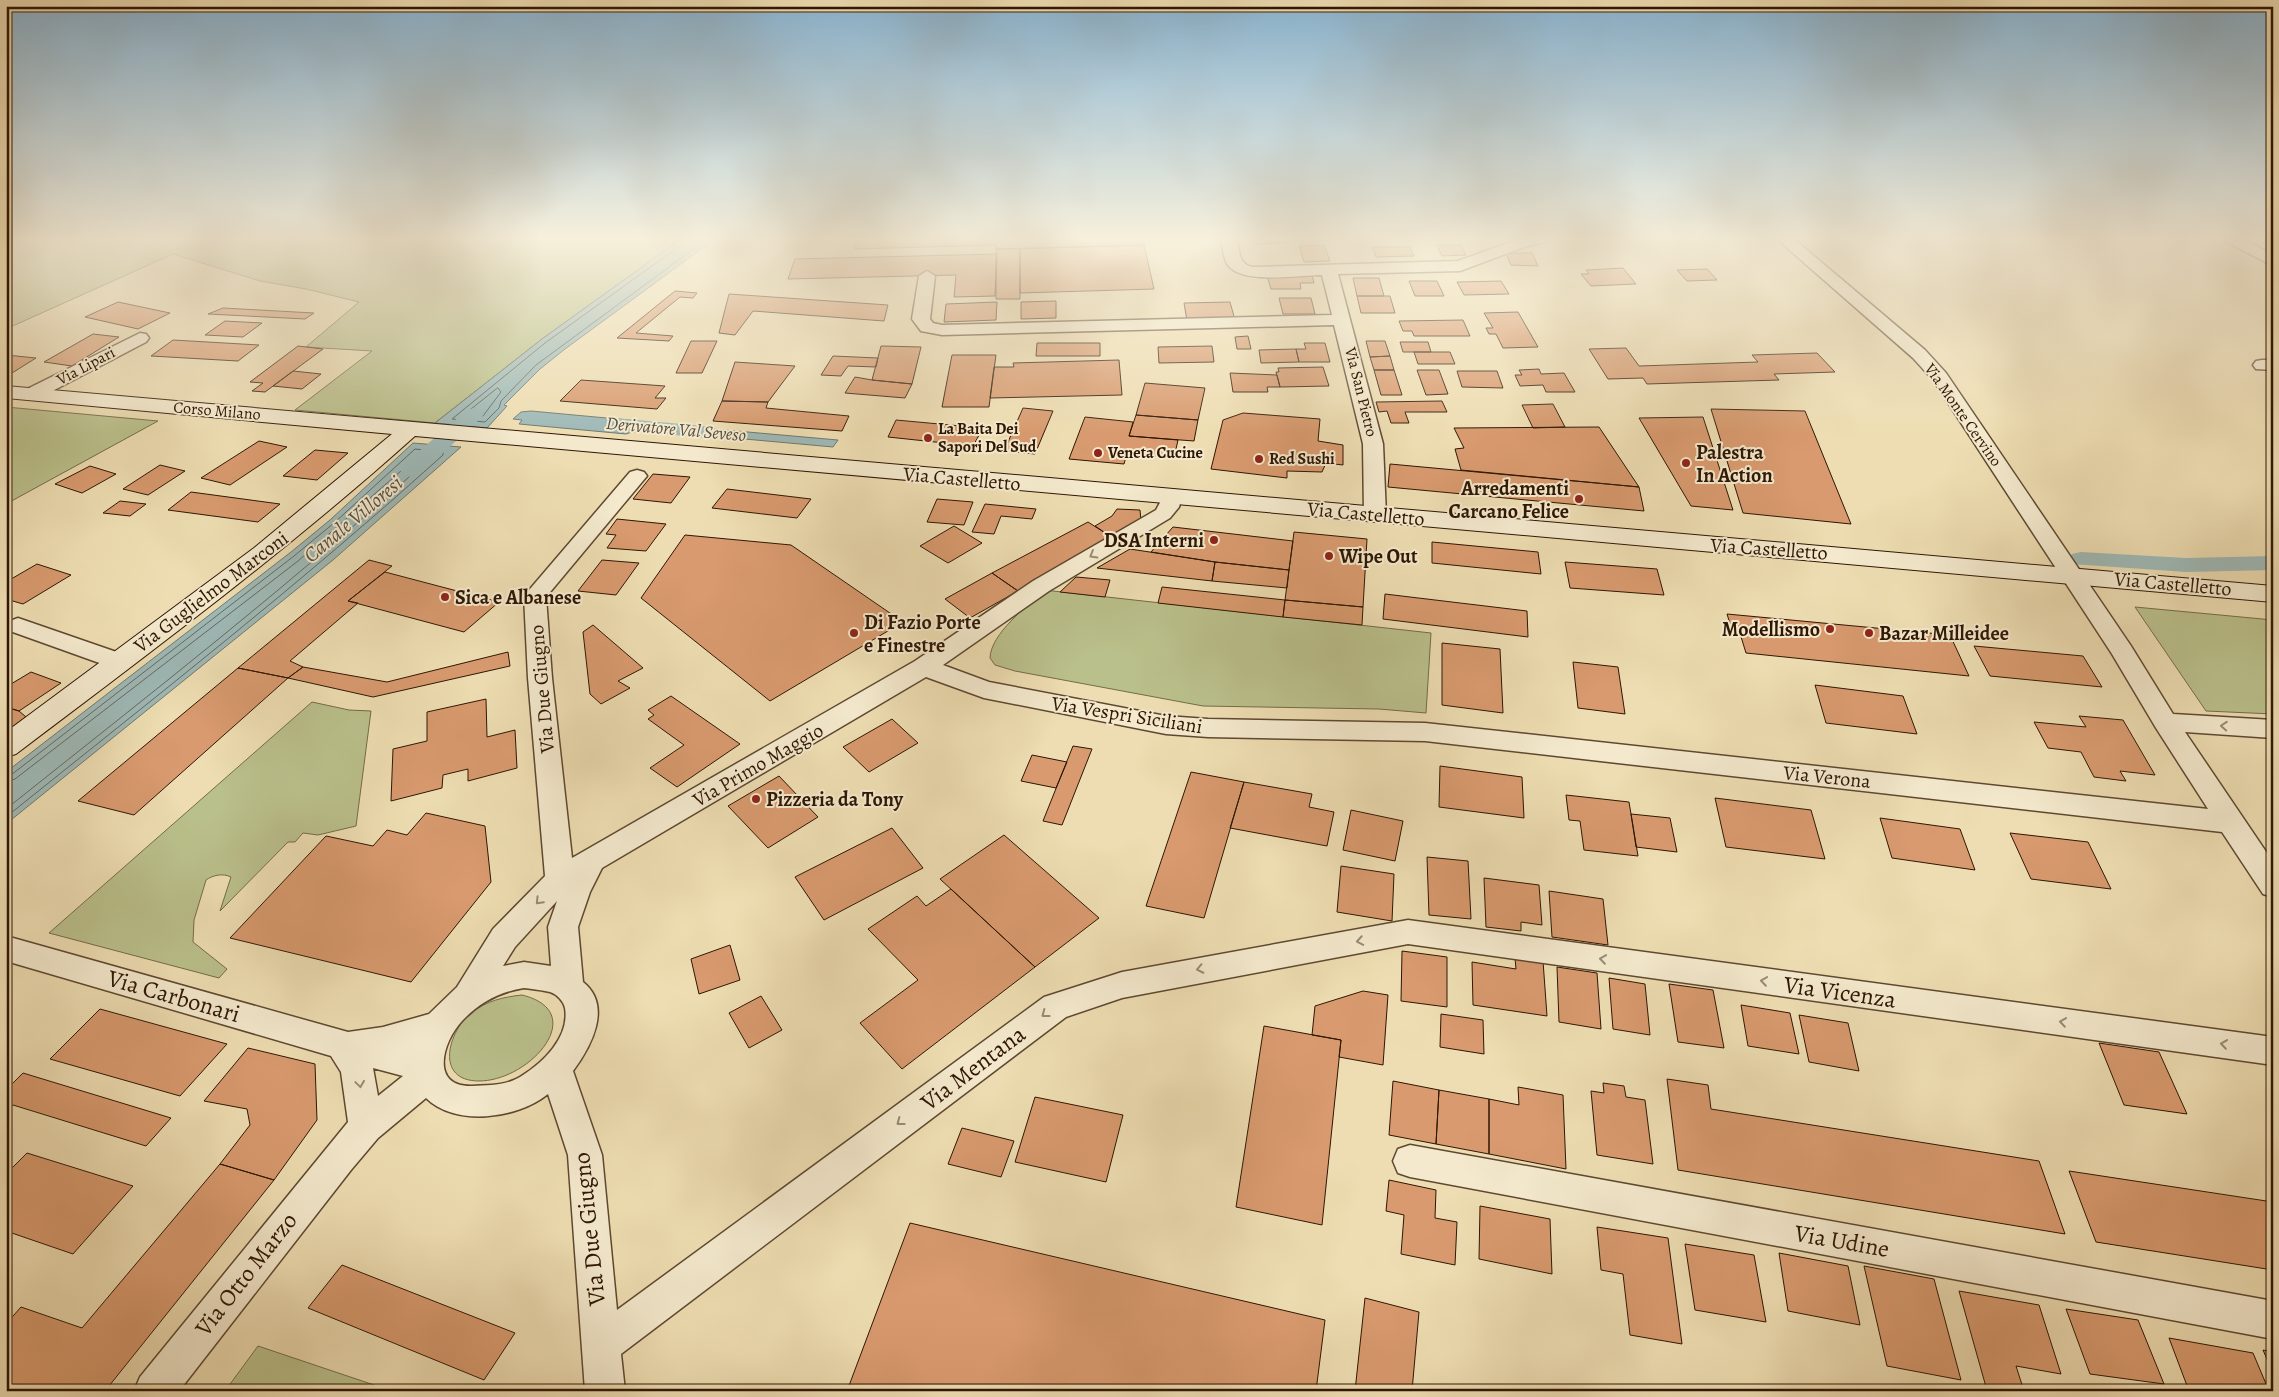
<svg xmlns="http://www.w3.org/2000/svg" width="2279" height="1397" font-family="Alegreya,serif">
<style>
.green{fill:#bac08b;stroke:#746b48}
.water{fill:#9eb9b7;stroke:#71786f}
.lines{fill:none;stroke-linecap:round;stroke-linejoin:round}
.shore{stroke:#66685e;stroke-width:1}
.canal{fill:#9eb9b7;fill-rule:evenodd}
.building{fill:#d89a6e;stroke:#2e1604}
.street-casing{stroke:#5e4830;stroke-width:3}
.secondary-casing{stroke:#2e1604;stroke-width:2}
.street{fill:#f4e9cd;fill-rule:evenodd}
.secondary{fill:#f4e9cd;fill-rule:evenodd}
.oneway{stroke:#9b8a73}
.poi-dot{fill:#8f2418;stroke:#f4e9cd;stroke-width:2}
.labels{text-anchor:middle;dominant-baseline:central;stroke-width:4;stroke-linejoin:round;paint-order:stroke}
.far-street-label{font-size:16px;fill:#2e1604;stroke:#f4e9cd}
.far-poi-label{font-size:16px;font-weight:bold;fill:#2e1604;stroke:#f4e9cd;text-anchor:start}
.far-water-label{font-size:18px;font-style:italic;fill:#554f43;stroke:#f4e9cd}
.poi-label{font-size:20px;font-weight:bold;fill:#2e1604;stroke:#f4e9cd;text-anchor:start}
.street-label{font-size:20px;fill:#2e1604;stroke:#f4e9cd}
.water-label{font-size:21px;font-style:italic;fill:#554f43;stroke:#f4e9cd}
.near-street-label{font-size:24px;fill:#2e1604;stroke:#f4e9cd}
</style>
<rect width="100%" height="100%" fill="#eeddb2"/>
<filter id="stains"><feTurbulence type="fractalNoise" baseFrequency=".004" numOctaves="4"/><feColorMatrix values="0 0 0 0 .2 0 0 0 0 .09 0 0 0 0 .02 0 0 0 .5 -.17"/></filter>
<radialGradient id="worn" r=".72"><stop offset=".6" stop-color="#630" stop-opacity="0"/><stop offset="1" stop-color="#630" stop-opacity=".3"/></radialGradient>
<!-- green -->
<path class="green" d="M6,239H681L542,339L435,423L295,410L372,351L306,347L359,302L306,289L260,281L173,254L6,329Z
M6,407L158,421L6,504Z
M1044,590L1431,633L1426,713L1379,709L1203,706L1015,671L995,665L990,658C991,633 1027,607 1044,590Z
M2135,607L2273,620V714L2206,711Z
M312,702L349,710L371,711L356,826L318,835L303,833L295,842H288L220,911L231,877C223,873 213,875 206,880L194,920L193,942L227,969L219,978L49,933Z
M522,995C591,1012 530,1081 479,1081C434,1081 448,1031 472,1012C487,1001 503,997 522,995Z
M258,1346L392,1391H225Z"/>
<!-- water -->
<path class="water" d="M681,239H715L565,349L540,369L504,405L507,406L487,428L435,423L542,339Z
M531,411L639,421L640,424L655,426C648,433 635,430 626,434L519,424L522,420L513,419L521,412Z
M668,427H691L838,440L833,447L667,432Z
M413,443L461,447L333,560L6,824V772L291,552L330,520Z"/>
<g class="lines">
<!-- shore -->
<path class="shore" d="M684,239L681,245L545,343L452,419L485,422L499,408L501,401L536,365L707,239
M498,388L501,392L483,416L469,414V411Z
M6,776L11,775L294,556L334,523L415,449L443,452V455C303,582 154,698 6,817
M6,782L15,779L298,561L418,456L428,457V460C293,583 149,695 6,809"/>
<!-- canal -->
<path class="canal" d="M474,408L481,410L484,414L481,418L419,475L411,477L403,475L400,470L403,465L467,410Z
M615,418L704,426L712,427L715,432L712,437L704,438L608,428L604,424L608,420Z
M2081,552L2186,558L2273,556V570L2186,572L2072,564L2069,559L2072,554Z"/>
</g>
<!-- building -->
<path class="building" d="M857,239H1143L1144,245L996,249V245L854,249Z
M1253,239H1285L1286,243L1254,244Z
M1311,239H1344L1345,240L1312,241Z
M1144,245L1154,289L1020,293V249Z
M1324,245L1330,261L1304,262L1299,246Z
M1437,245H1461L1466,255L1442,256Z
M1372,247H1410L1414,256L1376,257Z
M996,249H1020V299H996Z
M1506,253H1532L1538,266L1511,265Z
M997,254L995,296L954,297L956,275L788,279L795,259Z
M1623,268L1636,284L1591,286L1581,274H1589L1586,270Z
M1707,269L1717,280L1687,281L1677,270Z
M1312,275L1314,283H1300L1301,289H1271L1267,276Z
M1353,278H1379L1384,296H1357Z
M1409,281H1437L1444,296H1415Z
M1501,281L1509,294L1464,295L1457,282Z
M675,291L697,293L693,298L680,297L636,333L673,336L669,341L617,338Z
M729,294L888,305L884,321L753,311L735,335L719,333Z
M1357,296H1390L1395,313H1361Z
M1279,298H1311L1315,314H1283Z
M1056,301V318L1021,319V302Z
M118,302L170,313L138,329L85,317Z
M997,302L996,320L944,322L946,304Z
M1230,302L1235,320L1187,321L1184,303Z
M223,308L314,313L305,319L208,314Z
M1518,312L1538,347L1503,348L1496,334H1489L1486,328H1493L1484,313Z
M1463,320L1470,336H1414L1412,331H1403L1399,321Z
M225,321L262,323L243,337L205,335Z
M93,334L119,337L72,366L44,362Z
M1248,336L1251,349H1237L1235,337Z
M173,340L259,345L238,361L151,356Z
M691,341H717L702,373H676Z
M1366,341H1385L1390,356L1370,357Z
M1400,342H1428L1431,352H1403Z
M1037,343H1100V356H1036Z
M1304,343H1325L1330,362H1299L1296,349H1306Z
M298,346L323,349L265,392L252,391L263,383L250,382Z
M881,346L921,347L912,384L872,380Z
M1212,346L1214,362L1159,363L1158,347Z
M1626,348L1639,366L1758,362L1752,355L1817,353L1835,372L1774,374L1779,380L1647,384L1643,378L1608,379L1589,349Z
M1296,349L1299,362L1261,363L1259,350Z
M1414,352H1450L1455,364H1418Z
M6,355L36,358L12,373L6,372Z
M952,355H996L989,407H942Z
M833,356L878,358L876,367L848,366L841,376L821,375Z
M1390,356L1394,370H1374L1370,357Z
M1119,360L1122,395L990,398L994,367H1014L1013,363Z
M735,362L795,366L768,402L722,401Z
M1323,367L1329,386L1280,387L1276,372H1279L1278,368Z
M1539,369L1541,374L1564,373L1575,392H1546L1543,385L1520,386L1515,375H1522L1519,370Z
M1374,370H1394L1402,395H1381Z
M1417,370H1439L1448,394L1426,395Z
M293,371L321,374L302,389L273,386Z
M1457,371H1497L1503,388L1462,387Z
M1230,373L1277,375L1280,387H1267L1268,392H1233Z
M855,377L872,380L912,384L905,398L845,393Z
M581,380L665,386L655,398H666L657,409L560,401Z
M1145,383L1205,388L1198,420L1136,415Z
M722,401L768,402L766,408L849,416L842,431L713,421Z
M1442,401L1447,412H1405L1409,423H1391L1387,411L1379,412L1376,402Z
M1553,404L1565,427L1533,428L1522,405Z
M1023,408L1053,411L1035,454L1004,451Z
M1711,409L1805,411L1851,524L1743,513Z
M1243,413L1320,419L1318,441L1343,445V465L1326,463L1322,472L1287,471V478L1211,469L1223,420Z
M1136,415L1198,420L1194,441L1129,436Z
M1085,417L1133,422L1129,436L1178,440L1174,458L1127,453L1124,464L1069,459Z
M1703,417L1733,510L1691,506L1639,418Z
M896,420L983,428L973,446L888,437Z
M1599,427L1639,487L1461,470L1455,449L1464,448L1454,428Z
M259,441L287,447L230,485L201,478Z
M315,450L348,453L317,480L283,476Z
M1390,464L1639,487L1644,511L1388,487Z
M160,465L185,471L148,495L123,489Z
M90,466L116,474L82,493L55,484Z
M653,474L690,477L671,503L633,499Z
M727,489L811,499L797,518L712,508Z
M191,492L280,504L258,522L168,510Z
M937,499L973,502L964,525L927,522Z
M120,501L146,504L130,516L103,513Z
M985,504L1036,509L1032,519L1001,516L994,534L972,532Z
M1117,509L1140,510L1141,521L1113,538L1095,526L1112,516Z
M617,519L666,524L646,551L607,548L616,535L606,534Z
M1088,522L1113,538L1018,591L992,573Z
M954,526L982,543L948,563L920,546Z
M1173,527L1293,541L1289,570L1215,562L1151,552Z
M1294,532L1367,539L1363,607L1285,600Z
M685,535L791,545L903,622L770,701L641,598Z
M1432,542L1538,552L1541,574L1432,563Z
M1130,549L1215,562L1212,581L1097,568Z
M369,560L392,566L348,601L358,603L290,661L303,667L288,678L238,668Z
M602,560L639,563L616,595L578,591Z
M1215,562L1289,570L1287,588L1212,581Z
M1565,562L1657,569L1664,595L1570,588Z
M37,564L71,575L23,604L6,599V582Z
M385,572L499,602L464,632L348,601Z
M992,573L1018,591L970,618L945,599Z
M1076,577L1110,580L1105,597L1060,592Z
M1162,587L1285,600L1283,617L1158,603Z
M1385,594L1527,611L1528,637L1383,619Z
M1285,600L1363,607L1362,625L1283,617Z
M1727,614L1950,635L1969,676L1746,653L1738,627H1731Z
M593,625L643,668L618,681L630,688L601,704L590,694L583,632Z
M1442,643L1500,649L1503,713L1442,705Z
M1974,646L2083,656L2102,687L1990,676Z
M508,652L510,666L373,697L288,678L303,667L387,682Z
M1573,662L1618,667L1625,714L1578,708Z
M238,668L288,678L134,815L78,801Z
M31,672L61,683L19,711L6,707V687Z
M1815,685L1903,696L1917,734L1826,723Z
M671,696L740,744L677,787L650,768L684,745L648,719L654,715L648,710Z
M486,699L487,737L515,730L517,768L468,781V769L443,775L442,788L391,801L393,749L427,741V712Z
M6,707L19,711L26,717L6,732Z
M2079,716L2123,720L2155,775L2120,771L2126,781L2094,777L2081,752L2048,748L2034,722L2086,727Z
M892,719L918,743L869,772L843,747Z
M1073,746L1092,749L1062,825L1043,821Z
M1032,755L1067,762L1056,788L1021,781Z
M1440,766L1522,777L1524,818L1439,807Z
M1191,772L1244,782L1204,918L1146,906Z
M779,776L818,817L768,848L728,806Z
M1244,782L1312,794L1309,807L1334,812L1327,846L1230,828Z
M1566,795L1629,802L1638,856L1584,850L1580,821L1569,820Z
M1715,798L1811,810L1825,859L1726,847Z
M1351,810L1403,821L1395,861L1343,850Z
M426,813L485,826L491,882L411,982L230,938L326,836L373,846L387,830L407,835Z
M1631,814L1670,818L1677,852L1636,847Z
M1880,818L1960,829L1975,870L1892,858Z
M892,828L923,868L824,920L795,877Z
M2010,833L2088,842L2111,889L2031,879Z
M1004,835L1099,918L1035,967L940,879Z
M1427,857L1468,861L1471,919L1429,915Z
M1341,866L1394,874L1392,921L1337,912Z
M1484,878L1539,885L1542,925L1521,922V931L1486,927Z
M951,889L1035,967L902,1069L860,1023L918,980L868,929L917,896L926,906Z
M1549,891L1603,899L1608,945L1552,937Z
M730,945L740,980L699,994L691,959Z
M1402,951L1447,957V1007L1401,1001Z
M1515,958L1543,961L1547,1016L1473,1005L1472,962L1516,969Z
M1557,967L1597,973L1601,1029L1559,1022Z
M1609,978L1645,984L1650,1035L1613,1029Z
M1669,984L1713,990L1724,1048L1678,1042Z
M1363,991L1388,995L1383,1065L1339,1057L1341,1040L1312,1035L1315,1006Z
M761,996L782,1030L749,1048L729,1013Z
M1741,1005L1790,1013L1799,1054L1748,1046Z
M100,1009L227,1044L180,1096L50,1059Z
M1441,1014L1483,1020L1484,1054L1440,1047Z
M1799,1015L1848,1023L1859,1071L1809,1062Z
M1264,1026L1341,1040L1322,1225L1236,1207Z
M2099,1043L2159,1052L2187,1114L2124,1105Z
M248,1048L315,1064L317,1120L274,1180L220,1164L250,1125L247,1109L204,1101Z
M23,1073L171,1118L146,1146L13,1105L6,1112V1090Z
M1667,1079L1708,1085L1711,1109L2039,1161L2065,1234L1678,1170Z
M1393,1081L1439,1090L1436,1144L1389,1135Z
M1603,1083L1624,1086L1626,1097L1645,1100L1653,1164L1597,1155L1591,1091L1604,1093Z
M1518,1087L1563,1095L1566,1169L1489,1154V1099L1519,1105Z
M1439,1090L1489,1099V1154L1436,1144Z
M1035,1097L1123,1115L1106,1182L1015,1162Z
M962,1128L1014,1141L1001,1177L948,1164Z
M27,1153L133,1186L73,1254L6,1231V1174Z
M220,1164L274,1180L105,1391H15L6,1388V1324L21,1307L82,1328Z
M2069,1171L2273,1202V1270L2096,1242Z
M1389,1180L1436,1190L1435,1218L1457,1222L1455,1265L1401,1254L1404,1215L1386,1211Z
M1480,1206L1550,1219L1552,1274L1479,1259Z
M910,1223L1325,1320L1316,1391H847Z
M1597,1227L1668,1238L1682,1344L1630,1335L1623,1274L1601,1270Z
M1685,1244L1754,1255L1766,1322L1695,1310Z
M1779,1253L1848,1266L1860,1325L1788,1311Z
M342,1265L515,1333L484,1380L308,1308Z
M1864,1266L1934,1279L1961,1380L1887,1366Z
M1959,1291L2039,1305L2061,1374L2016,1366L2024,1391L1986,1387Z
M1365,1298L1419,1312L1412,1391H1355Z
M2066,1309L2138,1320L2164,1384L2090,1374Z
M2169,1338L2253,1353L2269,1391H2189Z
M2263,1350L2273,1352V1373Z"/>
<g class="lines">
<!-- street casing -->
<g class="street-casing">
<path id="street" d="M1221,239H1237C1239,251 1239,266 1254,267L1458,261L1514,241L1548,239L1545,242L1524,247L1460,271L1338,274L1383,444L1386,515L1382,519L1375,521L1368,519L1364,515L1363,444L1334,325L942,335L921,331L912,319L919,276L927,271L935,276L930,319L933,323L942,325L1332,315L1322,275C1299,275 1242,285 1228,265C1223,259 1223,247 1221,239Z
M1777,239H1794L1925,350L1946,373L2131,646L2173,714L2273,720V738L2185,732L2273,862V897L2263,894L2222,832L1425,741L1208,737L1166,734L984,698L926,677L602,868L590,892L578,927L583,982C613,1006 591,1047 573,1071L602,1155L617,1310L1044,997L1122,972L1408,920L2273,1037V1065L1408,944L1122,998L1066,1017L621,1354L625,1391H585L568,1155L548,1094C517,1119 455,1127 426,1098L378,1138L351,1170L179,1391H134L140,1377L348,1122L341,1072L331,1056L6,961V936L348,1032L383,1027L429,1014L457,987L493,929L545,876L528,678L524,596L630,472L637,470L644,472L647,476L546,597L552,678L572,858L915,661L1033,581L1156,510L1165,493L1172,491L1179,493L1182,497L1179,507L1170,518L1049,591L943,665L989,682L1166,716L1208,719L1425,723L2208,809L2156,728L2112,654L1933,380L1913,358ZM557,901L548,927L551,966L524,962L503,966L515,947ZM524,988C532,989 542,990 550,992C557,994 564,1002 565,1008C570,1037 543,1063 520,1077C505,1086 488,1085 472,1086C429,1087 443,1041 462,1021C479,1003 499,992 524,988ZM373,1068L403,1076L378,1096Z
M2224,239H2243L2273,255V266L2227,242Z
M140,333L146,334L149,338L146,342L39,398H25L23,394L25,390Z
M2262,360H2273V370L2256,369L2253,365L2256,361Z
M18,618L128,656L131,662L128,668L119,670L10,631L6,626L10,621Z
M1410,1145L2273,1301V1339L1410,1177L1398,1173L1393,1161L1398,1149Z"/>
</g>
<!-- secondary casing -->
<g class="secondary-casing">
<path id="secondary" d="M6,386L2273,586V602L415,436C288,550 152,651 16,754L6,757V732L254,548L392,434L6,398Z"/>
</g>
<!-- street -->
<use href="#street" class="street"/>
<!-- secondary -->
<use href="#secondary" class="secondary"/>
</g>
<!-- one-way arrows -->
<defs><path id="oneway-chevron" d="M-2-3.5L2.5 0L-2 3.5" fill="none" stroke-width="1.6" stroke-linecap="round" stroke-linejoin="round" transform="scale(1.25)"/></defs>
<g class="oneway">
<use href="#oneway-chevron" transform="translate(1093 555) rotate(150)"/>
<use href="#oneway-chevron" transform="translate(2224 726) rotate(-176)"/>
<use href="#oneway-chevron" transform="translate(539 901) rotate(134)"/>
<use href="#oneway-chevron" transform="translate(1360 941) rotate(170)"/>
<use href="#oneway-chevron" transform="translate(1603 959) rotate(-172)"/>
<use href="#oneway-chevron" transform="translate(1200 969) rotate(168)"/>
<use href="#oneway-chevron" transform="translate(1764 981) rotate(-172)"/>
<use href="#oneway-chevron" transform="translate(1045 1014) rotate(143)"/>
<use href="#oneway-chevron" transform="translate(2063 1022) rotate(-172)"/>
<use href="#oneway-chevron" transform="translate(2224 1044) rotate(-172)"/>
<use href="#oneway-chevron" transform="translate(360 1084) rotate(82)"/>
<use href="#oneway-chevron" transform="translate(900 1122) rotate(143)"/>
</g>
<!-- sky -->
<linearGradient id="sky" x2="0" y2="1"><stop stop-color="#8ab6d4"/><stop offset="0.55" stop-color="#f7f0dc"/><stop offset="1" stop-color="#f7f0dc" stop-opacity="0"/></linearGradient>
<rect width="2279" height="434" fill="url(#sky)"/>
<!-- markers -->
<g class="poi-dot">
<circle cx="928" cy="438" r="5"/>
<circle cx="1098" cy="453" r="5"/>
<circle cx="1259" cy="459" r="5"/>
<circle cx="1686" cy="463" r="5"/>
<circle cx="1579" cy="499" r="5"/>
<circle cx="1214" cy="540" r="5"/>
<circle cx="1329" cy="556" r="5"/>
<circle cx="445" cy="597" r="5"/>
<circle cx="1830" cy="629" r="5"/>
<circle cx="854" cy="633" r="5"/>
<circle cx="1869" cy="633" r="5"/>
<circle cx="756" cy="799" r="5"/>
</g>
<g class="labels">
<!-- far-street labels -->
<g class="far-street-label">
<text transform="translate(86 366) rotate(-28)">Via Lipari</text>
<text transform="translate(1361 392) rotate(76)">Via San Pietro</text>
<text transform="translate(217 411) rotate(5)">Corso Milano</text>
<text transform="translate(1963 415) rotate(55)">Via Monte Cervino</text>
</g>
<!-- far-poi labels -->
<g class="far-poi-label">
<text x="938" y="429">La Baita Dei<tspan x="938" dy="18">Sapori Del Sud</tspan></text>
<text x="1108" y="453">Veneta Cucine</text>
<text x="1269" y="459">Red Sushi</text>
</g>
<!-- far-water labels -->
<g class="far-water-label">
<text transform="translate(676 429) rotate(5)">Derivatore Val Seveso</text>
</g>
<!-- poi labels -->
<g class="poi-label">
<text x="1696" y="452">Palestra<tspan x="1696" dy="23">In Action</tspan></text>
<text x="1569" y="488" text-anchor="end">Arredamenti<tspan x="1569" dy="23">Carcano Felice</tspan></text>
<text x="1204" y="540" text-anchor="end">DSA Interni</text>
<text x="1339" y="556">Wipe Out</text>
<text x="455" y="597">Sica e Albanese</text>
<text x="864" y="622">Di Fazio Porte<tspan x="864" dy="23">e Finestre</tspan></text>
<text x="1820" y="629" text-anchor="end">Modellismo</text>
<text x="1879" y="633">Bazar Milleidee</text>
<text x="766" y="799">Pizzeria da Tony</text>
</g>
<!-- street labels -->
<g class="street-label">
<text transform="translate(962 479) rotate(5)">Via Castelletto</text>
<text transform="translate(1366 514) rotate(5)">Via Castelletto</text>
<text transform="translate(1769 549) rotate(4)">Via Castelletto</text>
<text transform="translate(2173 584) rotate(5)">Via Castelletto</text>
<text transform="translate(211 592) rotate(-37)">Via Guglielmo Marconi</text>
<text transform="translate(542 689) rotate(-95)">Via Due Giugno</text>
<text transform="translate(1127 715) rotate(9)">Via Vespri Siciliani</text>
<text transform="translate(758 765) rotate(-30)">Via Primo Maggio</text>
<text transform="translate(1827 777) rotate(6)">Via Verona</text>
</g>
<!-- water labels -->
<g class="water-label">
<text transform="translate(353 519) rotate(-40)">Canale Villoresi</text>
</g>
<!-- near-street labels -->
<g class="near-street-label">
<text transform="translate(1840 992) rotate(8)">Via Vicenza</text>
<text transform="translate(174 996) rotate(16)">Via Carbonari</text>
<text transform="translate(973 1068) rotate(-37)">Via Mentana</text>
<text transform="translate(589 1229) rotate(-96)">Via Due Giugno</text>
<text transform="translate(1842 1241) rotate(10)">Via Udine</text>
<text transform="translate(246 1274) rotate(-52)">Via Otto Marzo</text>
</g>
</g>
<!-- margin -->
<rect width="2279" height="1397" fill="none" stroke="#eeddb2" stroke-width="25"/>
<rect x="8" y="8" width="2264" height="1382" fill="none" stroke="#2e1604" stroke-width="2.5"/>
<rect x="12" y="12" width="2254" height="1372" fill="none" stroke="#2e1604"/>
<rect width="100%" height="100%" filter="url(#stains)"/>
<rect width="100%" height="100%" fill="url(#worn)"/>
</svg>
